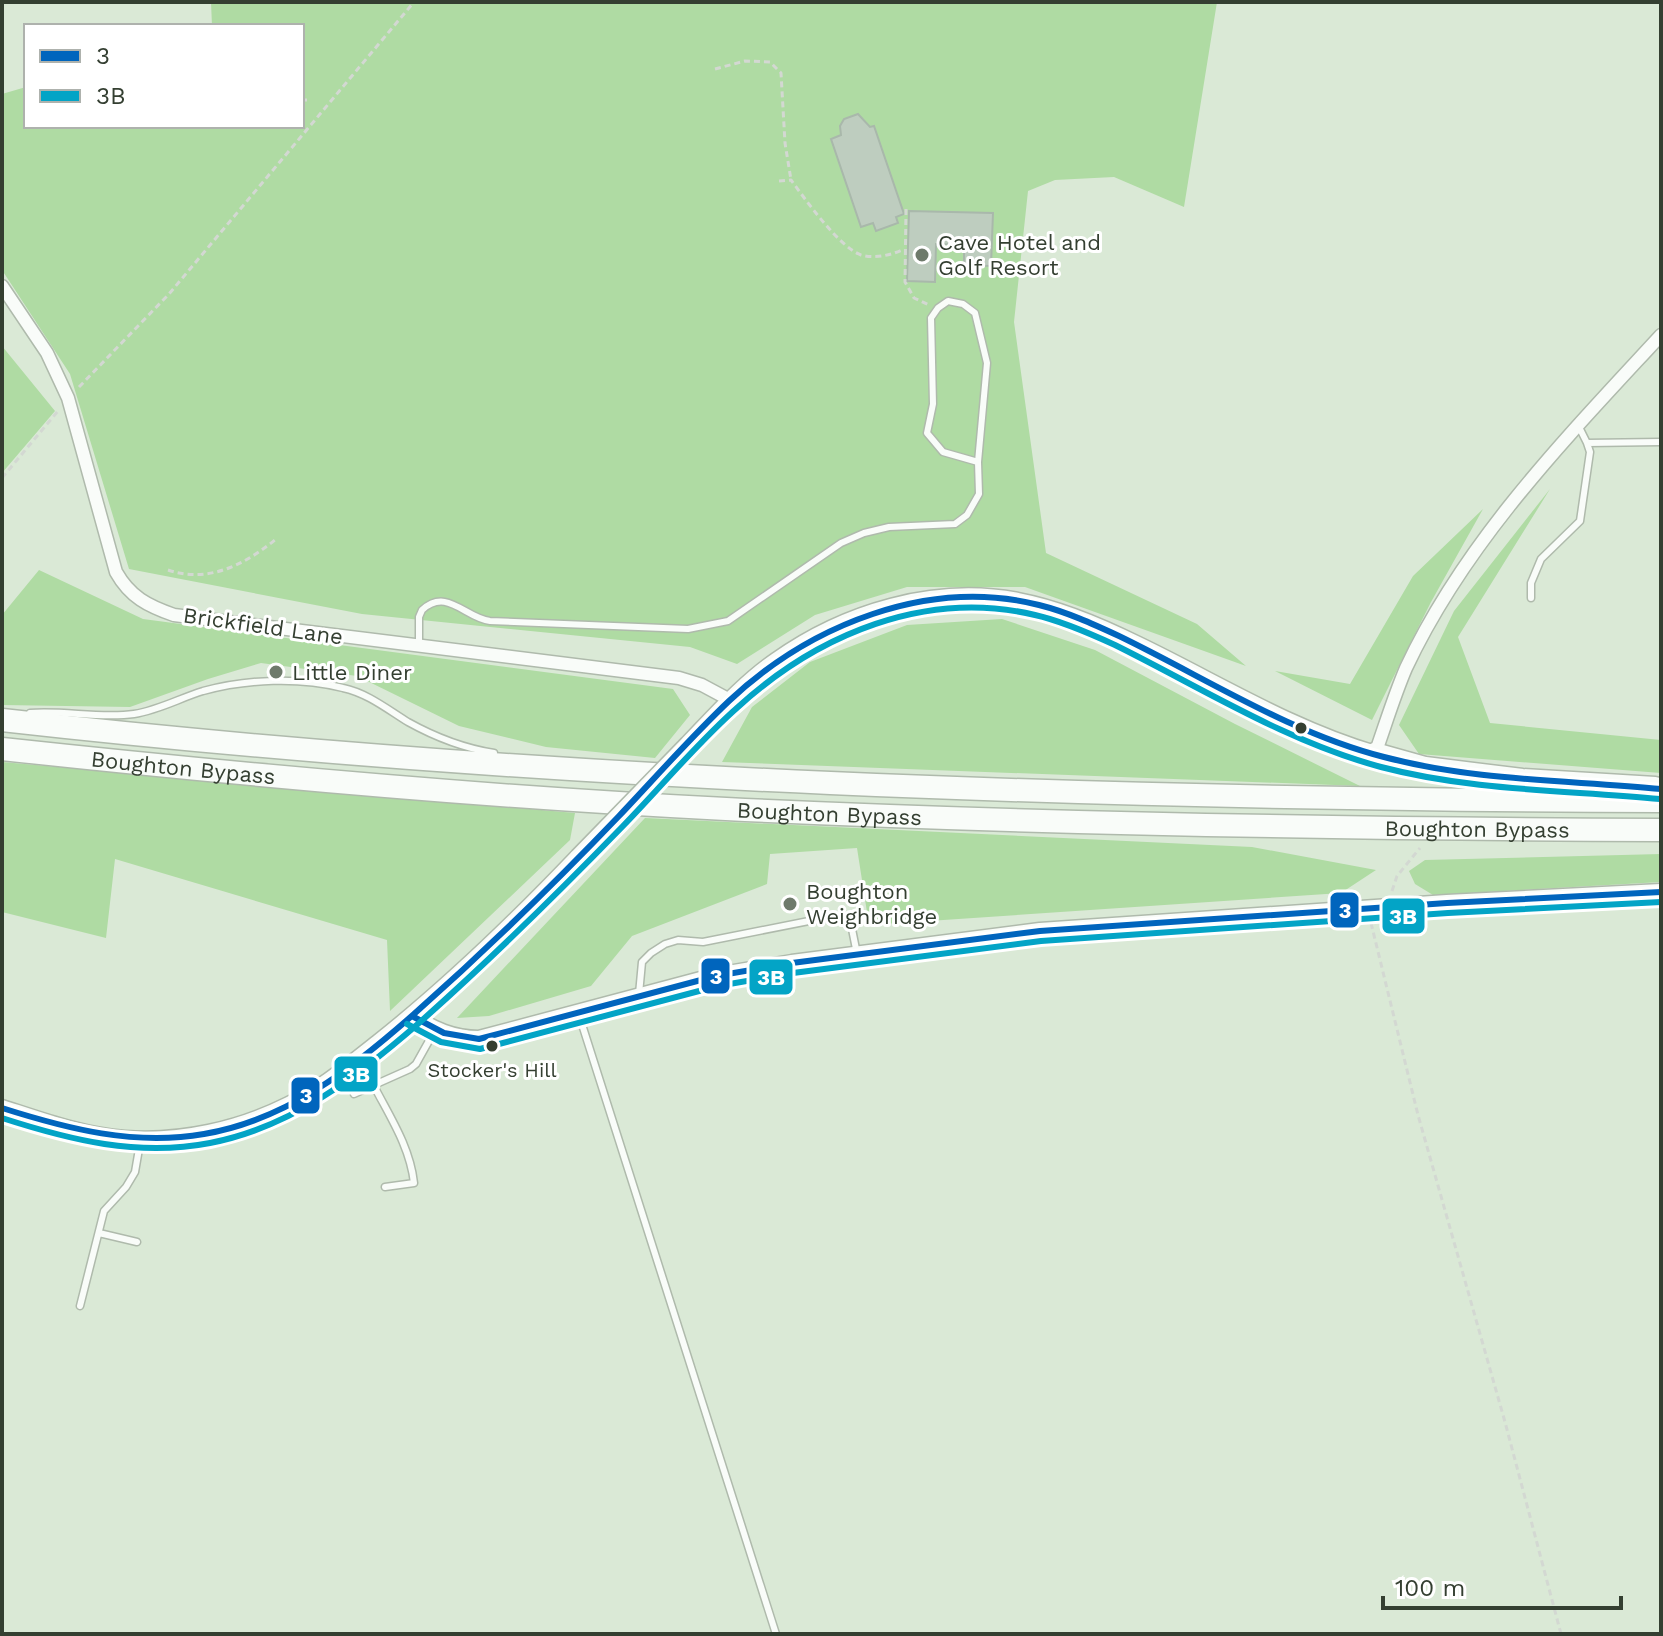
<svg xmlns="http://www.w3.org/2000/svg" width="1663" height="1636" font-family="'Work Sans',sans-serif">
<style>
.green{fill:#afdba3}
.building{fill:#becdbf;stroke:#a9b8ab;stroke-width:2}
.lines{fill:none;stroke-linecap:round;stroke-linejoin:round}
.service-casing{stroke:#afbaac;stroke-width:9}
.minor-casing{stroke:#afbaac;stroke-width:15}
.tertiary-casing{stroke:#afbaac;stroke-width:19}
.trunk-casing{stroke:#afbaac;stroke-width:25}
.path{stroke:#d3d8d2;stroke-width:3;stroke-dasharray:6 4;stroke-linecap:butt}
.service{stroke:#f9fcf9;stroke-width:6}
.minor{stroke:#f9fcf9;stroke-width:12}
.tertiary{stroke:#f9fcf9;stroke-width:16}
.trunk{stroke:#f9fcf9;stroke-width:22}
.tertiary-bridge-casing{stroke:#afbaac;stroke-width:19;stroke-linecap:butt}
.tertiary-bridge{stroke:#f9fcf9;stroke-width:16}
.bus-1-casing{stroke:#fff;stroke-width:12}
.bus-2-casing{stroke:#fff;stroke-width:12}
.bus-1{stroke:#0065bd;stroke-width:6}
.bus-2{stroke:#03a4c6;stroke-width:6}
.poi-dot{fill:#6e7a6b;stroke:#fff;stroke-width:3}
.bus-dot{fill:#343f31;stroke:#fff;stroke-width:3}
.labels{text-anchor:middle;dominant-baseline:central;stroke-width:6;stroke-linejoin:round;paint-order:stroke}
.bus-label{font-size:20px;fill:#343f31;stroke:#fff}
.poi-label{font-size:22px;fill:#343f31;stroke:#fff;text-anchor:start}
.street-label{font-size:22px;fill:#343f31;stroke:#fff}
.line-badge{stroke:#fff;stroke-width:3}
.badge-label{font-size:22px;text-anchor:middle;font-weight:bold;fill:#fff}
</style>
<rect width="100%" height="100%" fill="#dae9d6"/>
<!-- green -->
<path class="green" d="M211,2H1217L1184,207L1114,177L1055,180L1028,191L1014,322L1046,553L1197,624L1246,666L1025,587H907L815,615L737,664L690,647L362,614L129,569L70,374L2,270V94L26,87V126H302V26H212Z
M2,346L55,411L2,473Z
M1550,489L1458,637L1490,723L1661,740V773L1419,754L1399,725L1454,611Z
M1483,509L1431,602L1372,720L1275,671L1350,684L1413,576Z
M39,570L143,619L673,689L690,715L655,758L546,747L459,726L357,676L261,663L208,679L130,707L2,705V615Z
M1002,619L1095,650L1235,724L1360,786L722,762L752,707L810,662L907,625Z
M2,762L575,813L570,840L390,1011L387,940L115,859L106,938L2,912Z
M645,818L1252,847L1376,870L1341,893L869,925L857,848L770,854L767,884L632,936L591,986L489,1016L457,1018Z
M1661,854V882L1433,895L1415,884L1409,871L1425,860Z"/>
<!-- building -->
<path class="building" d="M858,114L870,127L874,126L904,214L896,217L898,223L876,231L873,223L861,227L831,139L841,135L840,126L844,119Z
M909,211L993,213L991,266L964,265V245L936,244L935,282L907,281Z"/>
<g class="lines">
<!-- service casing -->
<g class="service-casing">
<path id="service" d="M1578,425L1587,443L1661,442
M1531,598V583L1541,559L1580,521L1590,452L1587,443
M419,647V617L422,610C447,587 465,618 490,621L688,629L728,621L841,543L864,533L889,527L955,524L967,515L979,494L978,462L987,363L975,313L963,304L948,301L938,308L931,318L933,404L927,433L943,452L978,462
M30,713C64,710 100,719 134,714C159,710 180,698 203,691C247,679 299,677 343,688C367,693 387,709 408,722C435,737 463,748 494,753
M639,994L642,962L651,953L665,944L678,940L703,942L829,917H843L851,924L857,954
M579,1015L776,1634
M374,1086C390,1117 410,1147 414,1183L385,1187
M354,1094L410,1069L416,1064L435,1030
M99,1233L137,1242
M80,1306L104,1211L126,1187L135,1172L140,1143"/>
</g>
<!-- minor casing -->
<g class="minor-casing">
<path id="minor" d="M2,286L47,353L68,398L116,572C130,597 148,606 174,615L679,678L702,685L730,700
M1375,754C1385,726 1394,696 1406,668C1466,540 1567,437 1661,335"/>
</g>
<!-- tertiary casing -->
<g class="tertiary-casing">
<path id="tertiary" d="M688,744C716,715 743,684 776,661C845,612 935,585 1018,601C1060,609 1100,626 1138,645C1217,683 1290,729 1375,754
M412,1016C433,1030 453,1039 479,1039L716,976L792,963L1040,931L1447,903L1661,892
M2,1108C42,1121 83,1136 125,1139C181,1143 239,1130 289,1105C322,1089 350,1065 378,1043C450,986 515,923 578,857"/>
</g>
<!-- trunk casing -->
<g class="trunk-casing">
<g id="trunk">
<path d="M2,720C553,782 1107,799 1661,801"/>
<path id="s1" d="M2,749C243,775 484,797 726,809C1038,824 1349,829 1661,830"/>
<path d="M1375,754L1425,768L1522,780L1655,788"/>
</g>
</g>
<!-- path -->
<path class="path" d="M715,69L745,61L770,62L781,73L785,143L791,180
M302,100H307
M779,181L791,180C805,199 839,247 861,255C875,259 892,255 904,249
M906,209L905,282L914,298L929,305
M79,387L169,294L414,2
M2,478L58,411
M168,570C208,584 246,564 276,539
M1392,891L1397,876L1420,848
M1371,923L1418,1115L1505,1422L1561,1634"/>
<!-- service -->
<use href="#service" class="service"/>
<!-- minor -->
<use href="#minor" class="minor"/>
<!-- tertiary -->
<use href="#tertiary" class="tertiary"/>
<!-- trunk -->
<use href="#trunk" class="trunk"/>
<!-- tertiary-bridge casing -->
<g class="tertiary-bridge-casing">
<path id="tertiary-bridge" d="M578,857L688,744"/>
</g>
<!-- tertiary-bridge -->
<use href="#tertiary-bridge" class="tertiary-bridge"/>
<!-- bus-1 casing -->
<g class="bus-1-casing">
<path id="bus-1" d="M412,1016L444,1033L479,1039L716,976L792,963L1040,931L1447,903L1661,892
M2,1108C68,1129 134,1146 204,1134C287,1120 353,1068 414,1014C485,951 553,885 619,816C655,778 690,738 729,701C810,625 928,577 1039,605C1067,612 1093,624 1119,636C1206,678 1290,733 1384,757C1474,781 1569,780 1661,789"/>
</g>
<!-- bus-2 casing -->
<g class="bus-2-casing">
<path id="bus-2" d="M407,1024L441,1042L480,1049L718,986L793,973L1041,941L1448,913L1661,902
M2,1118C70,1140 138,1157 210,1143C292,1127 357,1077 419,1023C490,960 557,894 623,826C661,787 697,743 738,707C818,634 926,589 1035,615C1062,621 1089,633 1115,645C1202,688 1287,742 1381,767C1472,791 1567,790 1660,799"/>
</g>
<!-- bus-1 -->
<use href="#bus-1" class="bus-1"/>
<!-- bus-2 -->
<use href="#bus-2" class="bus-2"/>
</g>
<!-- markers -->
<g class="poi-dot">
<circle cx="922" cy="255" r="8"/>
<circle cx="276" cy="672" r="8"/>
<circle cx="790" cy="904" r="8"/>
</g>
<g class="bus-dot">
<circle cx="1301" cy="728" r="7"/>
<circle cx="492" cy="1046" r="7"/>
</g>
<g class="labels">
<!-- bus labels -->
<g class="bus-label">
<text x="492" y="1070">Stocker's Hill</text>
</g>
<!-- poi labels -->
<g class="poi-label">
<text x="938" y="242">Cave Hotel and<tspan x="938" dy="25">Golf Resort</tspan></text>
<text x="292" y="672">Little Diner</text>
<text x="806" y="891">Boughton<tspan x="806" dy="25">Weighbridge</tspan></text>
</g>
<!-- street labels -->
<g class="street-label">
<text transform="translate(263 626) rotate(8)">Brickfield Lane</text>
<text stroke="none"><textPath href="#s1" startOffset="182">Boughton Bypass</textPath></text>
<text stroke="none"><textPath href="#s1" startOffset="830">Boughton Bypass</textPath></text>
<text stroke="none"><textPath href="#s1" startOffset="1478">Boughton Bypass</textPath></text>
</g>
</g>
<g class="line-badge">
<rect x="1329" y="891" width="31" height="38" rx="8" fill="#0065bd"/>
<rect x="1381" y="897" width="45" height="38" rx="8" fill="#03a4c6"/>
<rect x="700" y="957" width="31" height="38" rx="8" fill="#0065bd"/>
<rect x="748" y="958" width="46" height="38" rx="8" fill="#03a4c6"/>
<rect x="333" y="1055" width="46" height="38" rx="8" fill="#03a4c6"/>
<rect x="290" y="1076" width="31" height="39" rx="8" fill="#0065bd"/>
</g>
<g class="badge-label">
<text x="1345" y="918">3</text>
<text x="1403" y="924">3B</text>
<text x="716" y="984">3</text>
<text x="771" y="985">3B</text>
<text x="356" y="1082">3B</text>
<text x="306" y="1103">3</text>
</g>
<!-- border -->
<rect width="1663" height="1636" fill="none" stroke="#343f31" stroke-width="8"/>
<!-- legend -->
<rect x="24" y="24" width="280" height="104" fill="#ffffff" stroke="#aeb2ad" stroke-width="2"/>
<rect x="40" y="50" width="40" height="12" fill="#0065bd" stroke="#aeb2ad" stroke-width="2"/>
<text x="96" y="64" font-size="24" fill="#343f31">3</text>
<rect x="40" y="90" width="40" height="12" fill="#03a4c6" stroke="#aeb2ad" stroke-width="2"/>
<text x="96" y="104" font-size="24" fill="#343f31">3B</text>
<!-- scale -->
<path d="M1383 1596v12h238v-12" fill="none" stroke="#343f31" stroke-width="4"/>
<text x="1395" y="1596" font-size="24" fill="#343f31" stroke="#ffffff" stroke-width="6" paint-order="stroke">100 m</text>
</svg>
